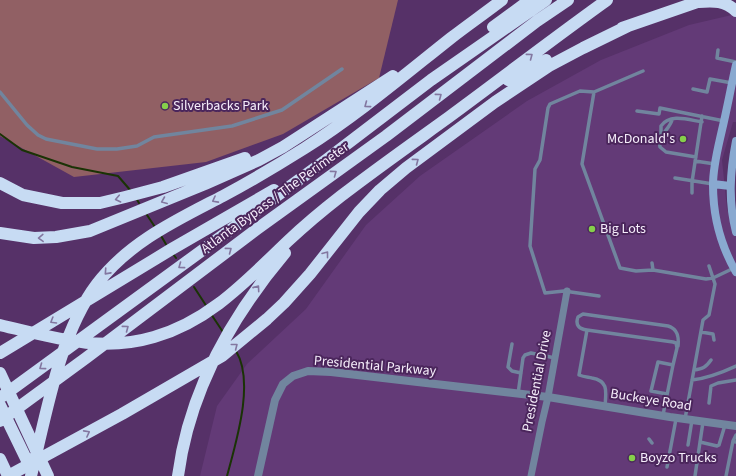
<svg xmlns="http://www.w3.org/2000/svg" width="736" height="476" font-family="'Source Sans 3',sans-serif">
<style>
.built{fill:#633a77}
.green{fill:#916064}
.lines{fill:none;stroke-linecap:round;stroke-linejoin:round}
.stream{stroke:#1a3305;stroke-width:2}
.service{stroke:#71859e;stroke-width:3.5}
.minor{stroke:#71859e;stroke-width:7}
.tertiary{stroke:#71859e;stroke-width:8}
.secondary{stroke:#89a9d0;stroke-width:8}
.motorway{stroke:#c7dbf3;stroke-width:12}
.oneway{stroke:#8377a0}
.poi-dot{fill:#86cf4b;stroke:#4b265c;stroke-width:1.5}
.labels{text-anchor:middle;dominant-baseline:central;stroke-width:4;stroke-linejoin:round;paint-order:stroke}
.poi-label{font-size:14px;fill:#f6eefb;stroke:#4b265c;text-anchor:start}
.street-label{font-size:14px;fill:#f6eefb;stroke:#4b265c}
</style>
<rect width="100%" height="100%" fill="#563168"/>
<!-- built -->
<path class="built" d="M736,14V122H733L722,160L727,209L736,234V476H200L217,406L247,364L306,309L366,225L420,176L527,101L601,60L689,25Z"/>
<!-- green -->
<path class="green" d="M0,0H398L379,78L283,134L206,162L74,177L0,136Z"/>
<g class="lines">
<!-- stream -->
<path class="stream" d="M0,134L22,150L72,167L118,176L131,191
M136,198L139,203
M147,215L155,227
M160,234L167,246
M173,254L176,258
M194,287L207,307
M211,314L223,332
M227,476C236,442 255,382 236,351"/>
<!-- service -->
<path class="service" d="M718,50L717,58L736,62
M693,89L707,92L710,79L732,83
M0,92L27,125L38,135L46,139L97,149H117L137,146L154,137L232,126L282,110L342,69
M594,92L582,164L620,268L636,271L653,270L706,279L713,278L734,268
M637,111L659,114L660,108L724,121
M672,120C669,130 658,135 660,147L666,152L696,157
M661,137V126C670,113 689,120 702,122
M695,161L715,164
M675,178L713,184
M692,193V182L702,116
M652,263L653,270
M599,296L564,291L545,293L530,246L535,169L540,160L548,108L550,104L580,91L594,92L643,71
M587,330C579,329 575,325 578,317L583,314L668,326C678,329 679,337 678,346
M701,332L713,334L714,340
M512,344L508,367L512,371L521,373
M694,370C703,369 706,367 711,360
M692,380C708,378 721,373 736,366
M518,394L523,358L525,355L531,353L555,358
M709,403L711,386L718,383L736,380
M605,406C606,392 609,381 592,378C587,377 584,377 579,375L587,330L673,342L676,343L677,348L673,365
M663,415L673,365L658,362L651,391L667,394
M685,419L703,320L709,315L715,284L709,266
M736,435L733,441L736,442
M649,439L652,443
M700,442L717,446L719,445L725,425
M688,445L692,420
M667,467L676,419
M695,476L703,422
M726,476L733,441"/>
<!-- minor -->
<path class="minor" d="M531,476L542,422L548,397L567,291"/>
<!-- tertiary -->
<path class="tertiary" d="M258,476L275,400L283,384L293,376L308,371L331,372L548,397L670,417L736,426"/>
<!-- secondary -->
<path class="secondary" d="M736,65C731,87 727,109 722,130C718,148 713,166 713,185C713,215 721,246 736,272
M736,141C730,172 728,201 736,232
M713,184L730,186"/>
<!-- motorway -->
<path class="motorway" d="M697,2C714,1 724,0 736,11
M493,27L530,0
M622,28L703,0
M508,80L546,60
M0,183L23,195L62,203H100L125,197L163,187L245,158
M0,233L34,238L56,237L90,231L205,184L259,160L283,147L393,76
M0,325C52,337 100,353 154,337C210,321 247,280 288,241C305,225 323,210 341,196C376,169 413,143 449,117C502,78 554,38 607,0
M0,353L170,250L274,190
M0,373L48,476
M0,398L326,160L431,80L546,0
M0,405L32,471
M0,421L86,358L257,229L386,136L537,21L568,0
M0,459L8,476
M8,476L122,414L222,356L267,319L284,303L310,274L359,212L380,190L406,168L495,102L549,66L583,48L628,26
M31,476C46,416 59,334 97,284C129,242 177,220 223,196C251,181 278,165 305,148C357,115 403,76 451,38C468,25 485,13 502,0
M178,476C189,392 231,317 285,253"/>
</g>
<!-- one-way arrows -->
<defs><path id="oneway-chevron" d="M-2-3.5L2.5 0L-2 3.5" fill="none" stroke-width="1.6" stroke-linecap="round" stroke-linejoin="round"/></defs>
<g class="oneway">
<use href="#oneway-chevron" transform="translate(530 56) rotate(-37)"/>
<use href="#oneway-chevron" transform="translate(439 96) rotate(-37)"/>
<use href="#oneway-chevron" transform="translate(367 105) rotate(143)"/>
<use href="#oneway-chevron" transform="translate(416 161) rotate(-37)"/>
<use href="#oneway-chevron" transform="translate(334 173) rotate(-36)"/>
<use href="#oneway-chevron" transform="translate(118 199) rotate(168)"/>
<use href="#oneway-chevron" transform="translate(215 200) rotate(152)"/>
<use href="#oneway-chevron" transform="translate(164 201) rotate(158)"/>
<use href="#oneway-chevron" transform="translate(41 238) rotate(178)"/>
<use href="#oneway-chevron" transform="translate(229 250) rotate(-37)"/>
<use href="#oneway-chevron" transform="translate(326 254) rotate(-52)"/>
<use href="#oneway-chevron" transform="translate(181 266) rotate(144)"/>
<use href="#oneway-chevron" transform="translate(107 272) rotate(132)"/>
<use href="#oneway-chevron" transform="translate(257 288) rotate(-55)"/>
<use href="#oneway-chevron" transform="translate(53 321) rotate(149)"/>
<use href="#oneway-chevron" transform="translate(126 328) rotate(-37)"/>
<use href="#oneway-chevron" transform="translate(235 346) rotate(-38)"/>
<use href="#oneway-chevron" transform="translate(42 367) rotate(144)"/>
<use href="#oneway-chevron" transform="translate(87 433) rotate(-28)"/>
</g>
<!-- markers -->
<g class="poi-dot">
<circle cx="165" cy="106" r="4"/>
<circle cx="683" cy="139" r="4"/>
<circle cx="592" cy="229" r="4"/>
<circle cx="632" cy="458" r="4"/>
</g>
<g class="labels">
<!-- poi labels -->
<g class="poi-label">
<text x="173" y="106">Silverbacks Park</text>
<text x="675" y="139" text-anchor="end">McDonald's</text>
<text x="600" y="229">Big Lots</text>
<text x="640" y="458">Boyzo Trucks</text>
</g>
<!-- street labels -->
<g class="street-label">
<text transform="translate(275 198) rotate(-36)">Atlanta Bypass / The Perimeter</text>
<text transform="translate(375 366) rotate(5)">Presidential Parkway</text>
<text transform="translate(537 381) rotate(-79)">Presidential Drive</text>
<text transform="translate(651 400) rotate(9)">Buckeye Road</text>
</g>
</g>
</svg>
